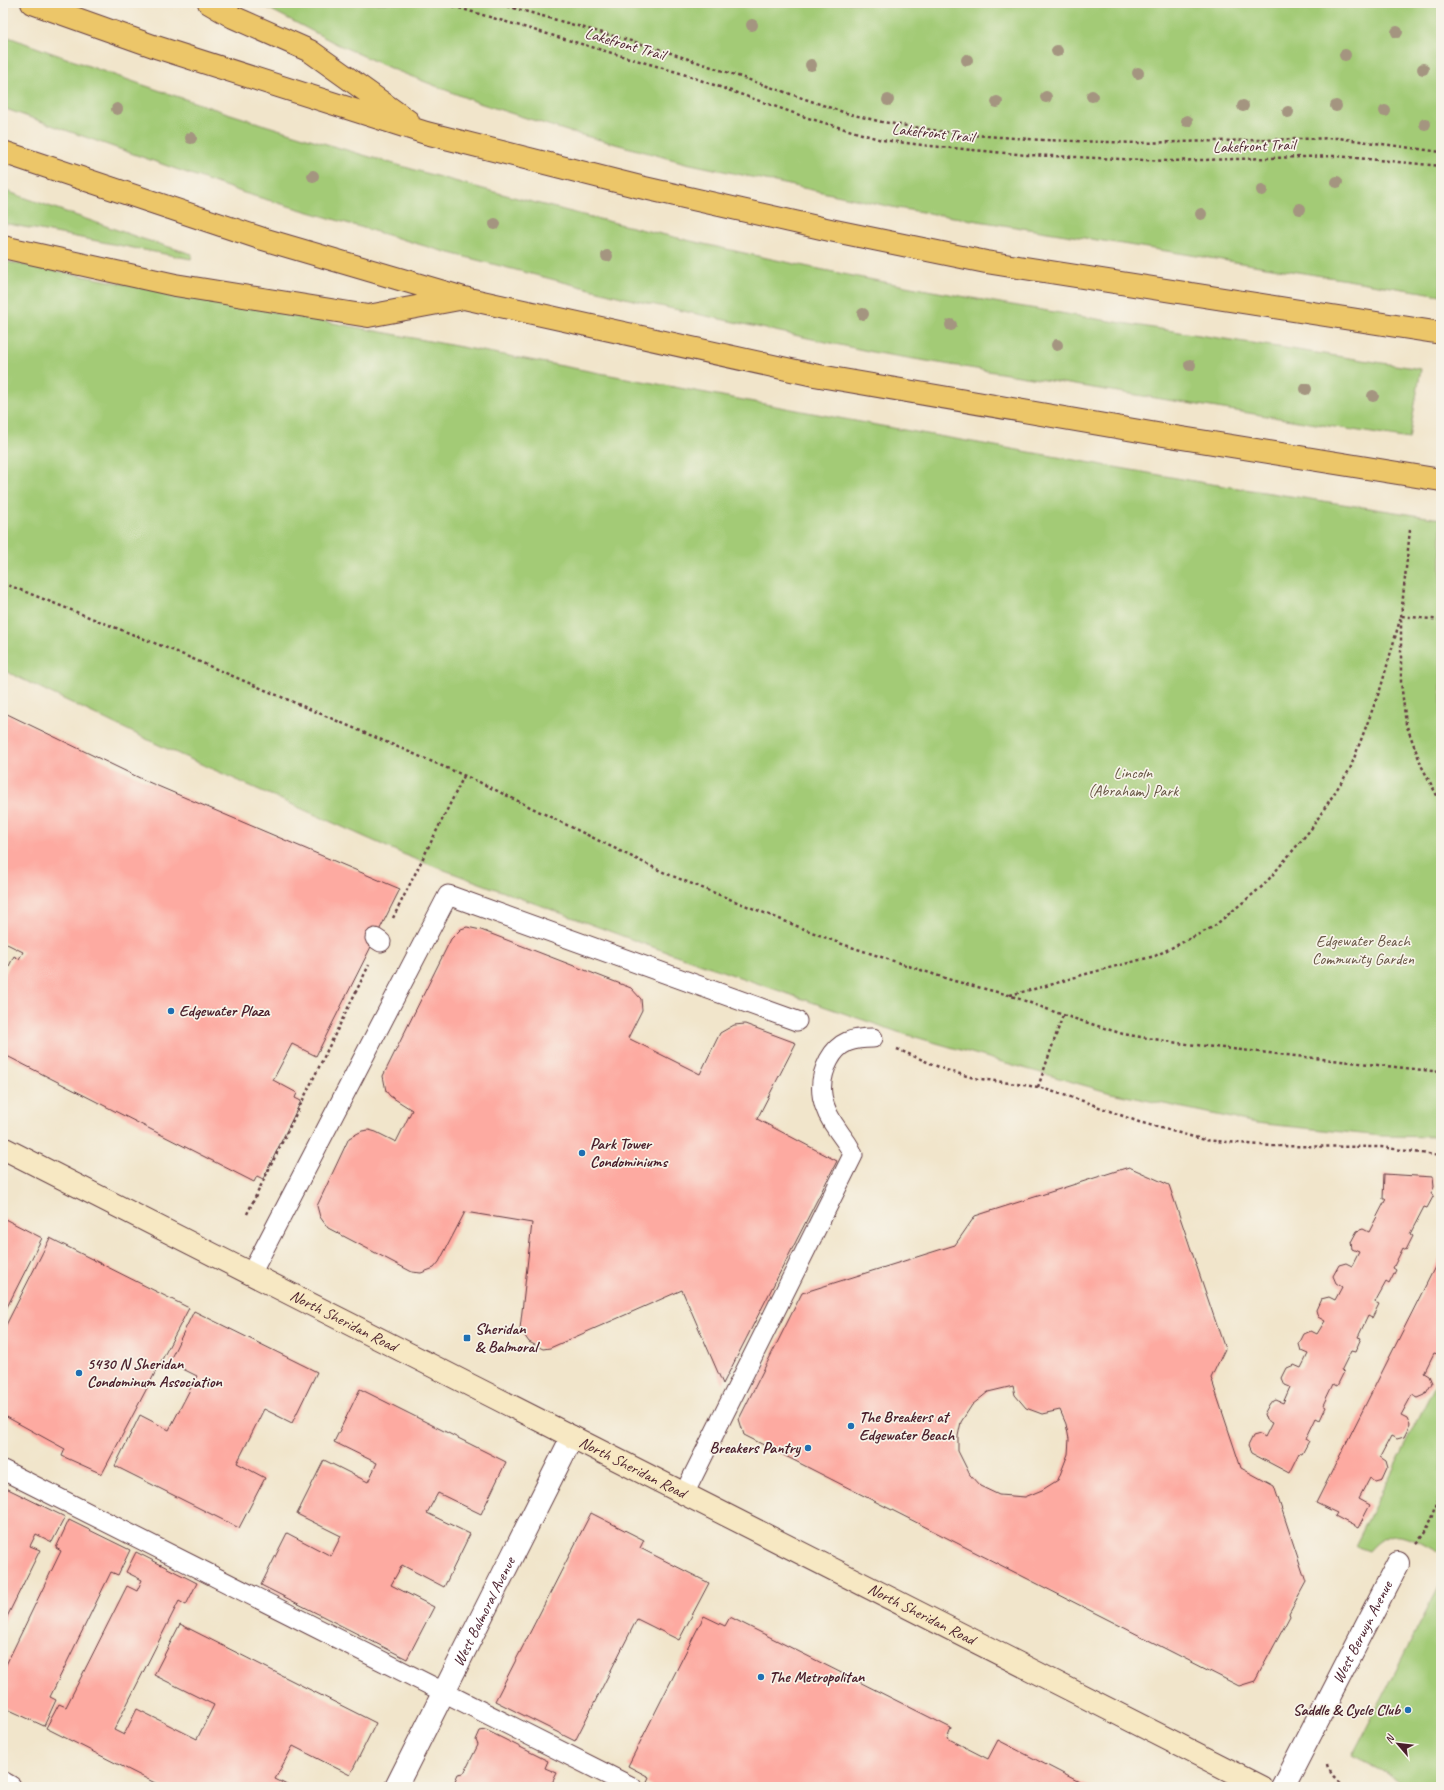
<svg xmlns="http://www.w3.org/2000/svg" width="1444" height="1790" font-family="Caveat,sans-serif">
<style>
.green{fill:#a3cb76;stroke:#767550}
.building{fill:#fdaaa1;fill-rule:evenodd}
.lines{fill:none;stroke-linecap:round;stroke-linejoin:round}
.service-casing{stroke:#633d43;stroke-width:21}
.minor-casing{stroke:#633d43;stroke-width:24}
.secondary-casing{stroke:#633d43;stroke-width:24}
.motorway-casing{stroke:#633d43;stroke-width:24}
.path{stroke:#633d43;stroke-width:2.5;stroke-dasharray:3 3;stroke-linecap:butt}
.service{stroke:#fff;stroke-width:19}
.minor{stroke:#fff;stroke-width:22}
.secondary{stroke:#f7e8c3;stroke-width:22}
.motorway{stroke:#ecc669;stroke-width:22}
.tree{fill:#a49580}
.poi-dot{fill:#1f6fb2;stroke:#f7f3e8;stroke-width:1.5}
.labels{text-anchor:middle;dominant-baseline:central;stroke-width:3.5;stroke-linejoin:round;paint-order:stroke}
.street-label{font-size:16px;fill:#4a1f2b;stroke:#f7f3e8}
.park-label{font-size:16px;fill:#655342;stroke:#f7f3e8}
.poi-label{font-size:16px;font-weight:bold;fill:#4a1f2b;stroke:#f7f3e8;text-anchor:start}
</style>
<rect width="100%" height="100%" fill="#f7f3e8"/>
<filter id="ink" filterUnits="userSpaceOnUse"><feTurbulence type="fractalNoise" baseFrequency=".025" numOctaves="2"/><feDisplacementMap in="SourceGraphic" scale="8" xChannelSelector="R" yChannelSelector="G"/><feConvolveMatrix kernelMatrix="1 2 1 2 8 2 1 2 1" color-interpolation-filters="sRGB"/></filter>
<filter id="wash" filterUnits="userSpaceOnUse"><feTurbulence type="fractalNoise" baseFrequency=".012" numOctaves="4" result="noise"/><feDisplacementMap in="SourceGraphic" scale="16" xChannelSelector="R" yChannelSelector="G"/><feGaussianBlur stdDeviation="0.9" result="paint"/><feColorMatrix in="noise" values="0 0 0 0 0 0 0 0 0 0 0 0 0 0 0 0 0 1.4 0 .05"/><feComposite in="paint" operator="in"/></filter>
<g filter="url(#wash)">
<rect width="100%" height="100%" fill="#f1e5cb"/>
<!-- green -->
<path class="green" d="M258,3H1441V295L897,208L686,163L567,131L479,103L390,68L337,44Z
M3,35C282,139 571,220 863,278C1048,314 1235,340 1421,369L1409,439L877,353L637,301L442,251L244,193L3,108Z
M3,190L143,239L192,254L191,259L3,223Z
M3,261L887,427L1205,483L1441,519V1137L1381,1136L1256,1123L1111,1093L898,1032L647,945L412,858L163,747L3,670Z
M1441,1373V1554C1412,1539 1395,1521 1369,1551L1355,1546Z
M1441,1583V1787H1413L1352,1756Z"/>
<g id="blocks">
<!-- building -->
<path class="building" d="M3,712L146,781L400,889L316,1056L292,1044L273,1080L297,1093L295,1098L301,1101L263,1179L257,1176L254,1182L3,1054V978L14,956L19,959L23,952L3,942Z
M467,927L481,930L631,988L641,999L642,1010L628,1038L700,1074L720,1033L734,1025L745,1024L796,1043L757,1119L837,1161L723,1384L682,1290L550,1348L543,1349L529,1342L520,1329L532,1223L465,1212L439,1262L434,1268L421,1273L412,1272L328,1228L320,1217L317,1206L349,1138L362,1131L369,1130L376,1132L396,1142L412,1110L390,1096L386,1091L383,1076L451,939L461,929Z
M1129,1167L1169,1185L1225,1349L1211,1378L1241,1468L1274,1486L1306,1582L1289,1613L1290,1616L1255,1681L1239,1686L744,1435L739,1419L802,1293L955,1245L975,1216ZM1013,1386L1015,1395L1026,1408L1042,1414L1060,1410L1066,1424L1069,1439L1068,1454L1058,1480L1042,1490L1025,1497L999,1495L980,1486L970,1475L958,1451V1436L961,1422L972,1405L988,1392Z
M1384,1174L1433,1177L1434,1187L1431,1194L1434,1195L1427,1208L1424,1207L1410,1234L1413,1236L1406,1250L1403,1248L1393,1268L1396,1270L1389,1284L1386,1282L1375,1302L1379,1304L1372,1318L1368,1316L1358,1337L1361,1338L1355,1352L1351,1351L1341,1371L1344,1372L1337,1386L1333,1384L1323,1405L1326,1407L1320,1420L1316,1418L1306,1439L1309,1441L1302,1454L1299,1453L1289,1473L1251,1453L1248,1446L1253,1436L1260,1434L1265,1437L1272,1423L1266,1420L1264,1414L1270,1403L1276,1400L1283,1403L1290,1387L1285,1385L1282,1378L1287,1368L1294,1365L1301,1368L1308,1354L1301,1351L1299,1344L1304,1334L1311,1331L1317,1334L1325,1321L1318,1317L1316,1310L1321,1299L1329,1297L1335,1300L1342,1287L1336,1283L1333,1276L1339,1265L1346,1263L1352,1266L1359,1252L1352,1249L1351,1242L1357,1231L1363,1229L1369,1232L1386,1199H1383Z
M3,1218L42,1238L3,1315Z
M50,1238L189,1308L102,1474L62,1456L65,1449L3,1415V1331Z
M1441,1255V1355L1434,1353L1424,1373L1429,1376L1432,1383L1425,1395L1418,1398L1412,1395L1401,1415L1407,1418L1410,1425L1404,1437L1397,1439L1391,1436L1380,1457L1386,1461L1388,1468L1383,1479L1376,1481L1370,1478L1359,1499L1370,1505L1358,1528L1335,1516L1337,1513L1316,1503Z
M194,1311L317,1372L292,1423L264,1409L237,1463L265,1478L239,1528L115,1466L140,1415L169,1430L197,1376L169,1362Z
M360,1389L506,1462L481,1514L438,1493L427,1513L470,1534L444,1587L402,1565L391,1585L434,1607L407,1659L261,1585L287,1533L331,1556L341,1536L297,1514L324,1460L368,1482L377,1463L334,1442Z
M4,1487L65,1517L52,1542L36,1534L30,1546L40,1550L3,1625Z
M591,1513L644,1540L640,1548L709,1583L679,1640L637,1619L575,1741L495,1701Z
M69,1520L130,1550L118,1575L111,1572L50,1697L56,1700L44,1726L3,1707V1671L61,1551L56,1548Z
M136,1552L197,1583L186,1605L179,1601L114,1730L124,1735L137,1709L197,1739L214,1705L154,1675L180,1624L376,1723L350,1775L293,1746L275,1779L291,1787H163L46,1728L59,1704L66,1707L127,1586L137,1591L142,1580L126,1572Z
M704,1616L725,1626L730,1617L951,1728L947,1738L988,1759L998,1740L1089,1787H652L646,1784L649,1777L628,1766Z
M486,1730L548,1761L545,1768L557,1773L550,1787H455L454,1783L458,1774L464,1773L478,1745L476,1740L480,1731Z"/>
</g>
</g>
<g filter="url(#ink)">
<use href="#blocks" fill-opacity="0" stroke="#633d43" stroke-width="1"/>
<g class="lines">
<!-- service casing -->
<g class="service-casing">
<path id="service" d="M375,938L381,942
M251,1274L448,895L797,1021
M3,1470L632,1787
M684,1494L853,1155C849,1144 845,1141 839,1132C822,1109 815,1086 829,1060C839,1041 853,1038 873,1038"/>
</g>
<!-- minor casing -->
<g class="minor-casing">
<g id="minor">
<path d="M3,1783L10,1787"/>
<path id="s1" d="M396,1787L572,1437"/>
<path id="s2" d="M1283,1787L1398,1563"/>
</g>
</g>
<!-- secondary casing -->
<g class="secondary-casing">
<g id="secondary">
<path id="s3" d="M3,1148L1262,1787"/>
</g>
</g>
<!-- motorway casing -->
<g class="motorway-casing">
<path id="motorway" d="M32,3L156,47L426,133L640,187L830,230L986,262L1441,333
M209,3L233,17L310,51L408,121
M3,152L263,239L464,298L814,375L1157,434L1441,480
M3,247L175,285L368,316L459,299"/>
</g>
<!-- path -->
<path class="path" d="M442,3L680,73L808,118L882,140L930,146L1027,155L1169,161L1336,156L1441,166
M496,3L656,48L846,113L882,122L958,134L1043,140L1138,143L1338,138L1441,152
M1410,530L1401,616V682L1406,724L1422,767L1441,803
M3,583L172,650L477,781L665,873L839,943L954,981L1009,995L1063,1015L1123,1034L1178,1043L1441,1072
M393,918L464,776
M1010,995L1050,985L1082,975L1155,956L1213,927L1264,885L1311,829L1350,769L1381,687L1401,616L1441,620
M897,1049L946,1070L974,1078L1038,1087L1083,1101L1139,1122L1205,1140L1272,1146L1381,1147L1441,1156
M1038,1087L1063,1015
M247,1214L369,965
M1416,1543C1433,1527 1437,1504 1441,1482
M1327,1765C1329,1776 1338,1782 1348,1787"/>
<!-- service -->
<use href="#service" class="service"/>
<!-- minor -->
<use href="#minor" class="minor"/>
<!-- secondary -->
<use href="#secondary" class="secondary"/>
<!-- motorway -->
<use href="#motorway" class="motorway"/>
</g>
<!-- trees -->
<g class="tree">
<circle cx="752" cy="25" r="6"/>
<circle cx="1397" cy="32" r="6"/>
<circle cx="1057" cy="51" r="6"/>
<circle cx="1345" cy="55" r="6"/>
<circle cx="967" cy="60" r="6"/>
<circle cx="811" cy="65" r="6"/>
<circle cx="1423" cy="69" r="6"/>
<circle cx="1138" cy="73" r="6"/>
<circle cx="1092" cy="96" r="6"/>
<circle cx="1046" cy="97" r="6"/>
<circle cx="888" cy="100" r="6"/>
<circle cx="997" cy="102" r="6"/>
<circle cx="1243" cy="106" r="6"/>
<circle cx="1336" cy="106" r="6"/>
<circle cx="117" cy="109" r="6"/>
<circle cx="1385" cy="111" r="6"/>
<circle cx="1288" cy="112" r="6"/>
<circle cx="1187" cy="121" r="6"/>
<circle cx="1425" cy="124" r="6"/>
<circle cx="191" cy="138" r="6"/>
<circle cx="313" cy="176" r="6"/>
<circle cx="1337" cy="182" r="6"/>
<circle cx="1262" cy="190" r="6"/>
<circle cx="1300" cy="209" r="6"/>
<circle cx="1201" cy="214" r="6"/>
<circle cx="495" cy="224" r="6"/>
<circle cx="607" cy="256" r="6"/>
<circle cx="863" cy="314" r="6"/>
<circle cx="951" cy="325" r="6"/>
<circle cx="1057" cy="345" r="6"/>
<circle cx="1190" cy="365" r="6"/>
<circle cx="1306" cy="389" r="6"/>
<circle cx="1373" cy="396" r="6"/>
</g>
</g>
<!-- markers -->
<g class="poi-dot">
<circle cx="171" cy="1011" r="4"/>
<circle cx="582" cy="1153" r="4"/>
<rect x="463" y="1334" width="8" height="8" rx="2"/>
<circle cx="79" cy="1373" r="4"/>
<circle cx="851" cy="1426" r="4"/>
<circle cx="808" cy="1448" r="4"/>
<circle cx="761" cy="1677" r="4"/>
<circle cx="1408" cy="1710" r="4"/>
</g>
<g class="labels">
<!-- street labels -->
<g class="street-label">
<text transform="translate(625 44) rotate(16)">Lakefront Trail</text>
<text transform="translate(933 133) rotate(6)">Lakefront Trail</text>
<text transform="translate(1254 146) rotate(-2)">Lakefront Trail</text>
<text stroke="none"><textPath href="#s3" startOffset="382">North Sheridan Road</textPath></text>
<text stroke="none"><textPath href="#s3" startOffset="706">North Sheridan Road</textPath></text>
<text stroke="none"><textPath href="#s1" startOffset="196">West Balmoral Avenue</textPath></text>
<text stroke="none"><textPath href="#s3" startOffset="1030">North Sheridan Road</textPath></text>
<text stroke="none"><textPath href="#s2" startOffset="174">West Berwyn Avenue</textPath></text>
</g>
<!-- park labels -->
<g class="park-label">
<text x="1133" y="773">Lincoln<tspan x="1133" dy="18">(Abraham) Park</tspan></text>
<text x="1363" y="941">Edgewater Beach<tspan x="1363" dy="18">Community Garden</tspan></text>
</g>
<!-- poi labels -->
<g class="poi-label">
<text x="179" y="1011">Edgewater Plaza</text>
<text x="590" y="1144">Park Tower<tspan x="590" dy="18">Condominiums</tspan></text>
<text x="475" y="1329">Sheridan<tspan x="475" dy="18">&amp; Balmoral</tspan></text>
<text x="87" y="1364">5430 N Sheridan<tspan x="87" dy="18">Condominum Association</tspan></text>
<text x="859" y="1417">The Breakers at<tspan x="859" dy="18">Edgewater Beach</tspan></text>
<text x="800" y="1448" text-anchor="end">Breakers Pantry</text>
<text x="769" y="1677">The Metropolitan</text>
<text x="1400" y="1710" text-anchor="end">Saddle &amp; Cycle Club</text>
</g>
</g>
<!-- margin -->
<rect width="1444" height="1790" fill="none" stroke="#f7f3e8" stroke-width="16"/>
<!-- north arrow -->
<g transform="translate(1398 1744) rotate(298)" stroke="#f7f3e8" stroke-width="3" paint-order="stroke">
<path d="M0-3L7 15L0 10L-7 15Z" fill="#4a1f2b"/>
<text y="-6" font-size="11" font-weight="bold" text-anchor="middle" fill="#4a1f2b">N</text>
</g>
</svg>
